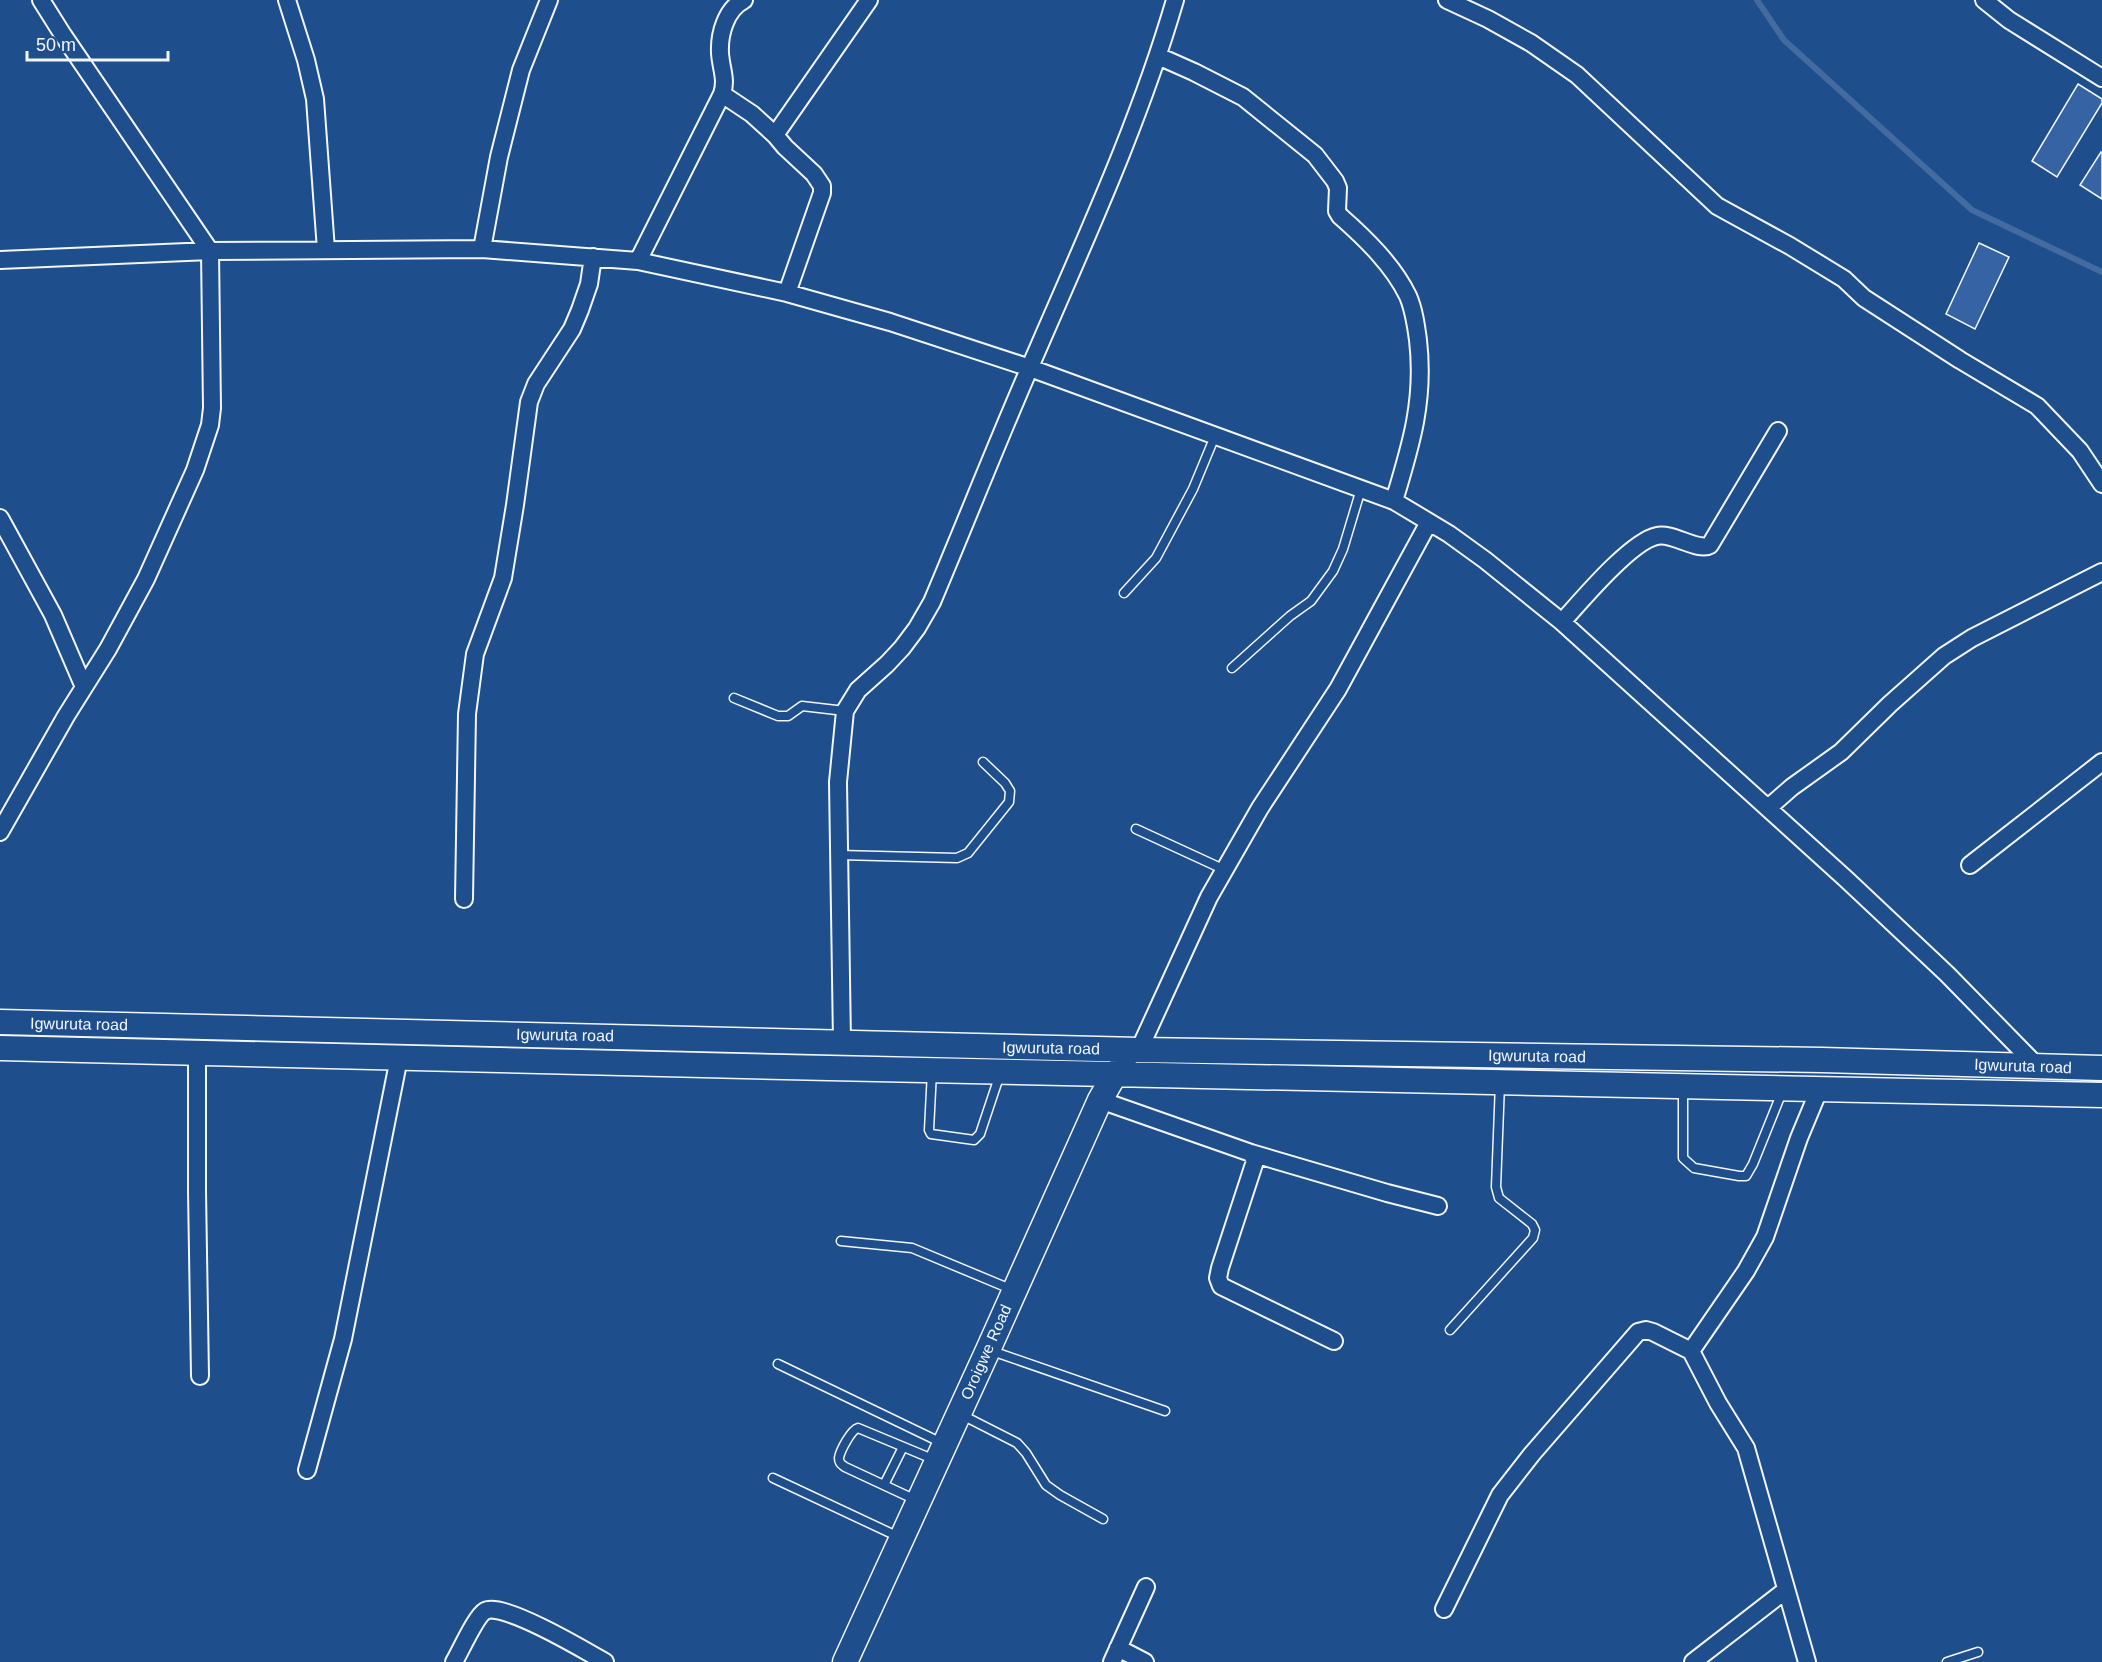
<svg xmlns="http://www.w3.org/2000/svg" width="2102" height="1662" font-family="Arial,sans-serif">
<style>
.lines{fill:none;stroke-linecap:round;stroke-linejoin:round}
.stream{stroke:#446ba0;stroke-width:6}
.building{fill:#3563a3;stroke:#f2f6ff;stroke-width:1.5}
.lane-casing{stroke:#f2f6ff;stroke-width:11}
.street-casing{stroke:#f2f6ff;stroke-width:20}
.secondary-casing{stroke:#f2f6ff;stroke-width:27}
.lane{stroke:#1f4e8c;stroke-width:8}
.street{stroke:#1f4e8c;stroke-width:16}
.secondary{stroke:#1f4e8c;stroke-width:24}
.labels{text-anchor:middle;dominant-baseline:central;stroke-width:4.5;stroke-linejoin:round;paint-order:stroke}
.street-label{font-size:16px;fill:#f2f6ff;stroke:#1f4e8c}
</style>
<rect width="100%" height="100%" fill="#1f4e8c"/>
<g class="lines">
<!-- stream -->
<path class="stream" d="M1757,0L1784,40L1972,210L2102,272"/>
</g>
<!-- building -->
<path class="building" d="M2078,84L2102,99V103L2057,177L2032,161Z
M2101,152L2102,153V199L2080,185Z
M1979,243L2009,257L1975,329L1946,314Z"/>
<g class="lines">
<!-- lane casing -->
<g class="lane-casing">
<path id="lane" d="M1124,593L1156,558L1193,489L1215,436
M1232,668L1290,616L1311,601L1333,571L1343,549L1361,489
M734,698L778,716H788L802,706L845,711
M1136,829L1225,870
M839,855L957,858L968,853L1009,802L1010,791L1005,783L983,762
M932,1071L929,1130L931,1134L974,1140L980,1134L1000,1074
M1683,1087V1158L1694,1168L1739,1176H1746L1753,1164L1782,1092
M841,1241L912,1248L1013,1290
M1450,1330L1533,1238L1535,1230L1532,1224L1499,1198L1496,1187L1500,1083
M989,1350L1165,1411
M778,1364L944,1444
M962,1415L1017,1443L1026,1453L1046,1485L1060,1495L1103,1519
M773,1478L901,1538
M884,1485L903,1447
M918,1501L845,1467C841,1464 839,1463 839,1458C840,1451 851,1430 858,1428L935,1460
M1947,1662L1978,1652"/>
</g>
<!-- street casing -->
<g class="street-casing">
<path id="street" d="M287,0L306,60L315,99L326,250
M1447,0L1488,19L1531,43L1577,75L1717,206L1790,246L1844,279L1864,298L1960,360L2037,406L2080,451L2102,484
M1984,0L2009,20L2102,78
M1158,56L1194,72L1243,97L1315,155L1335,181L1338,188L1337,211L1340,216C1365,238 1393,265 1408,296C1414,310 1416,325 1418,340C1425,400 1411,445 1394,501
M722,94L752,114L775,135L785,147L814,174L822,186V193L787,293
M775,135L869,0
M482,249L499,157L521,70L549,0
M0,260L210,251L482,249L638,261L787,293L890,322L1030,368L1394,501L1449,534L1485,560L1562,622L1846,879L1947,974L2038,1067
M638,261L722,94C727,79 721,69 720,53C719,34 726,9 744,0
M0,518L53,615L84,687
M1562,622C1581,601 1631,541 1657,536C1672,532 1698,552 1710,545L1778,431
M1768,808L1792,787L1841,752L1890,704L1944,656L1972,638L2102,572
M0,832L66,716L108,649L146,579L195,470L210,425L212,408L210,251L63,35L41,0
M1970,865L2102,762
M464,899L467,714L475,654L503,578L515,505L529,402L536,384L572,329L580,310L589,284L593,257
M842,1042L838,782L845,711L858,690L887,664L902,648L917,628L932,602C965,524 996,445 1030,367C1082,246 1138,127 1175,0
M1139,1050L1209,897L1260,808L1338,689L1429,522
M197,1053V1191L200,1376
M1100,1100L1251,1153L1255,1161L1220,1268L1218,1278L1221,1286L1334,1341
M1251,1153L1387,1193L1438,1206
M1691,1351L1746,1271L1765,1237L1799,1138L1819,1090
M307,1470L343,1339L399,1058
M1444,1609L1500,1495L1532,1454L1638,1332L1646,1330L1653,1332L1691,1351L1718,1403L1746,1448L1807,1662
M1118,1648L1145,1662
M454,1662C460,1652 476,1616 485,1611C502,1601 586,1651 605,1662
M1112,1662L1146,1587
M1693,1662L1786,1590"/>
</g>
<!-- secondary casing -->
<g class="secondary-casing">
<path id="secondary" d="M0,1022L1139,1050L1822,1060L2102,1068
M0,1048L829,1068L2102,1095
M845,1662L988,1350L1100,1100L1115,1074L1124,1065"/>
</g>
<!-- lane -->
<use href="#lane" class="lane"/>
<!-- street -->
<use href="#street" class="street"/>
<!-- secondary -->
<use href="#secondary" class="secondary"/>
</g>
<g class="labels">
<!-- street labels -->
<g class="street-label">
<text transform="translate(79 1024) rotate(1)">Igwuruta road</text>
<text transform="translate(565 1035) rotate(1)">Igwuruta road</text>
<text transform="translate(1051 1048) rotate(1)">Igwuruta road</text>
<text transform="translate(1537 1056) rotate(1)">Igwuruta road</text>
<text transform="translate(2023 1066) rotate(2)">Igwuruta road</text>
<text transform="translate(986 1352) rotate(-66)">Oroigwe Road</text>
</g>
</g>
<!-- scale -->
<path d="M27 51v9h141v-9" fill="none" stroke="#f2f6ff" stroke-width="3"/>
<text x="36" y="51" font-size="18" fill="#f2f6ff" stroke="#1f4e8c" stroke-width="4.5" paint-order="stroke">50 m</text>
</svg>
